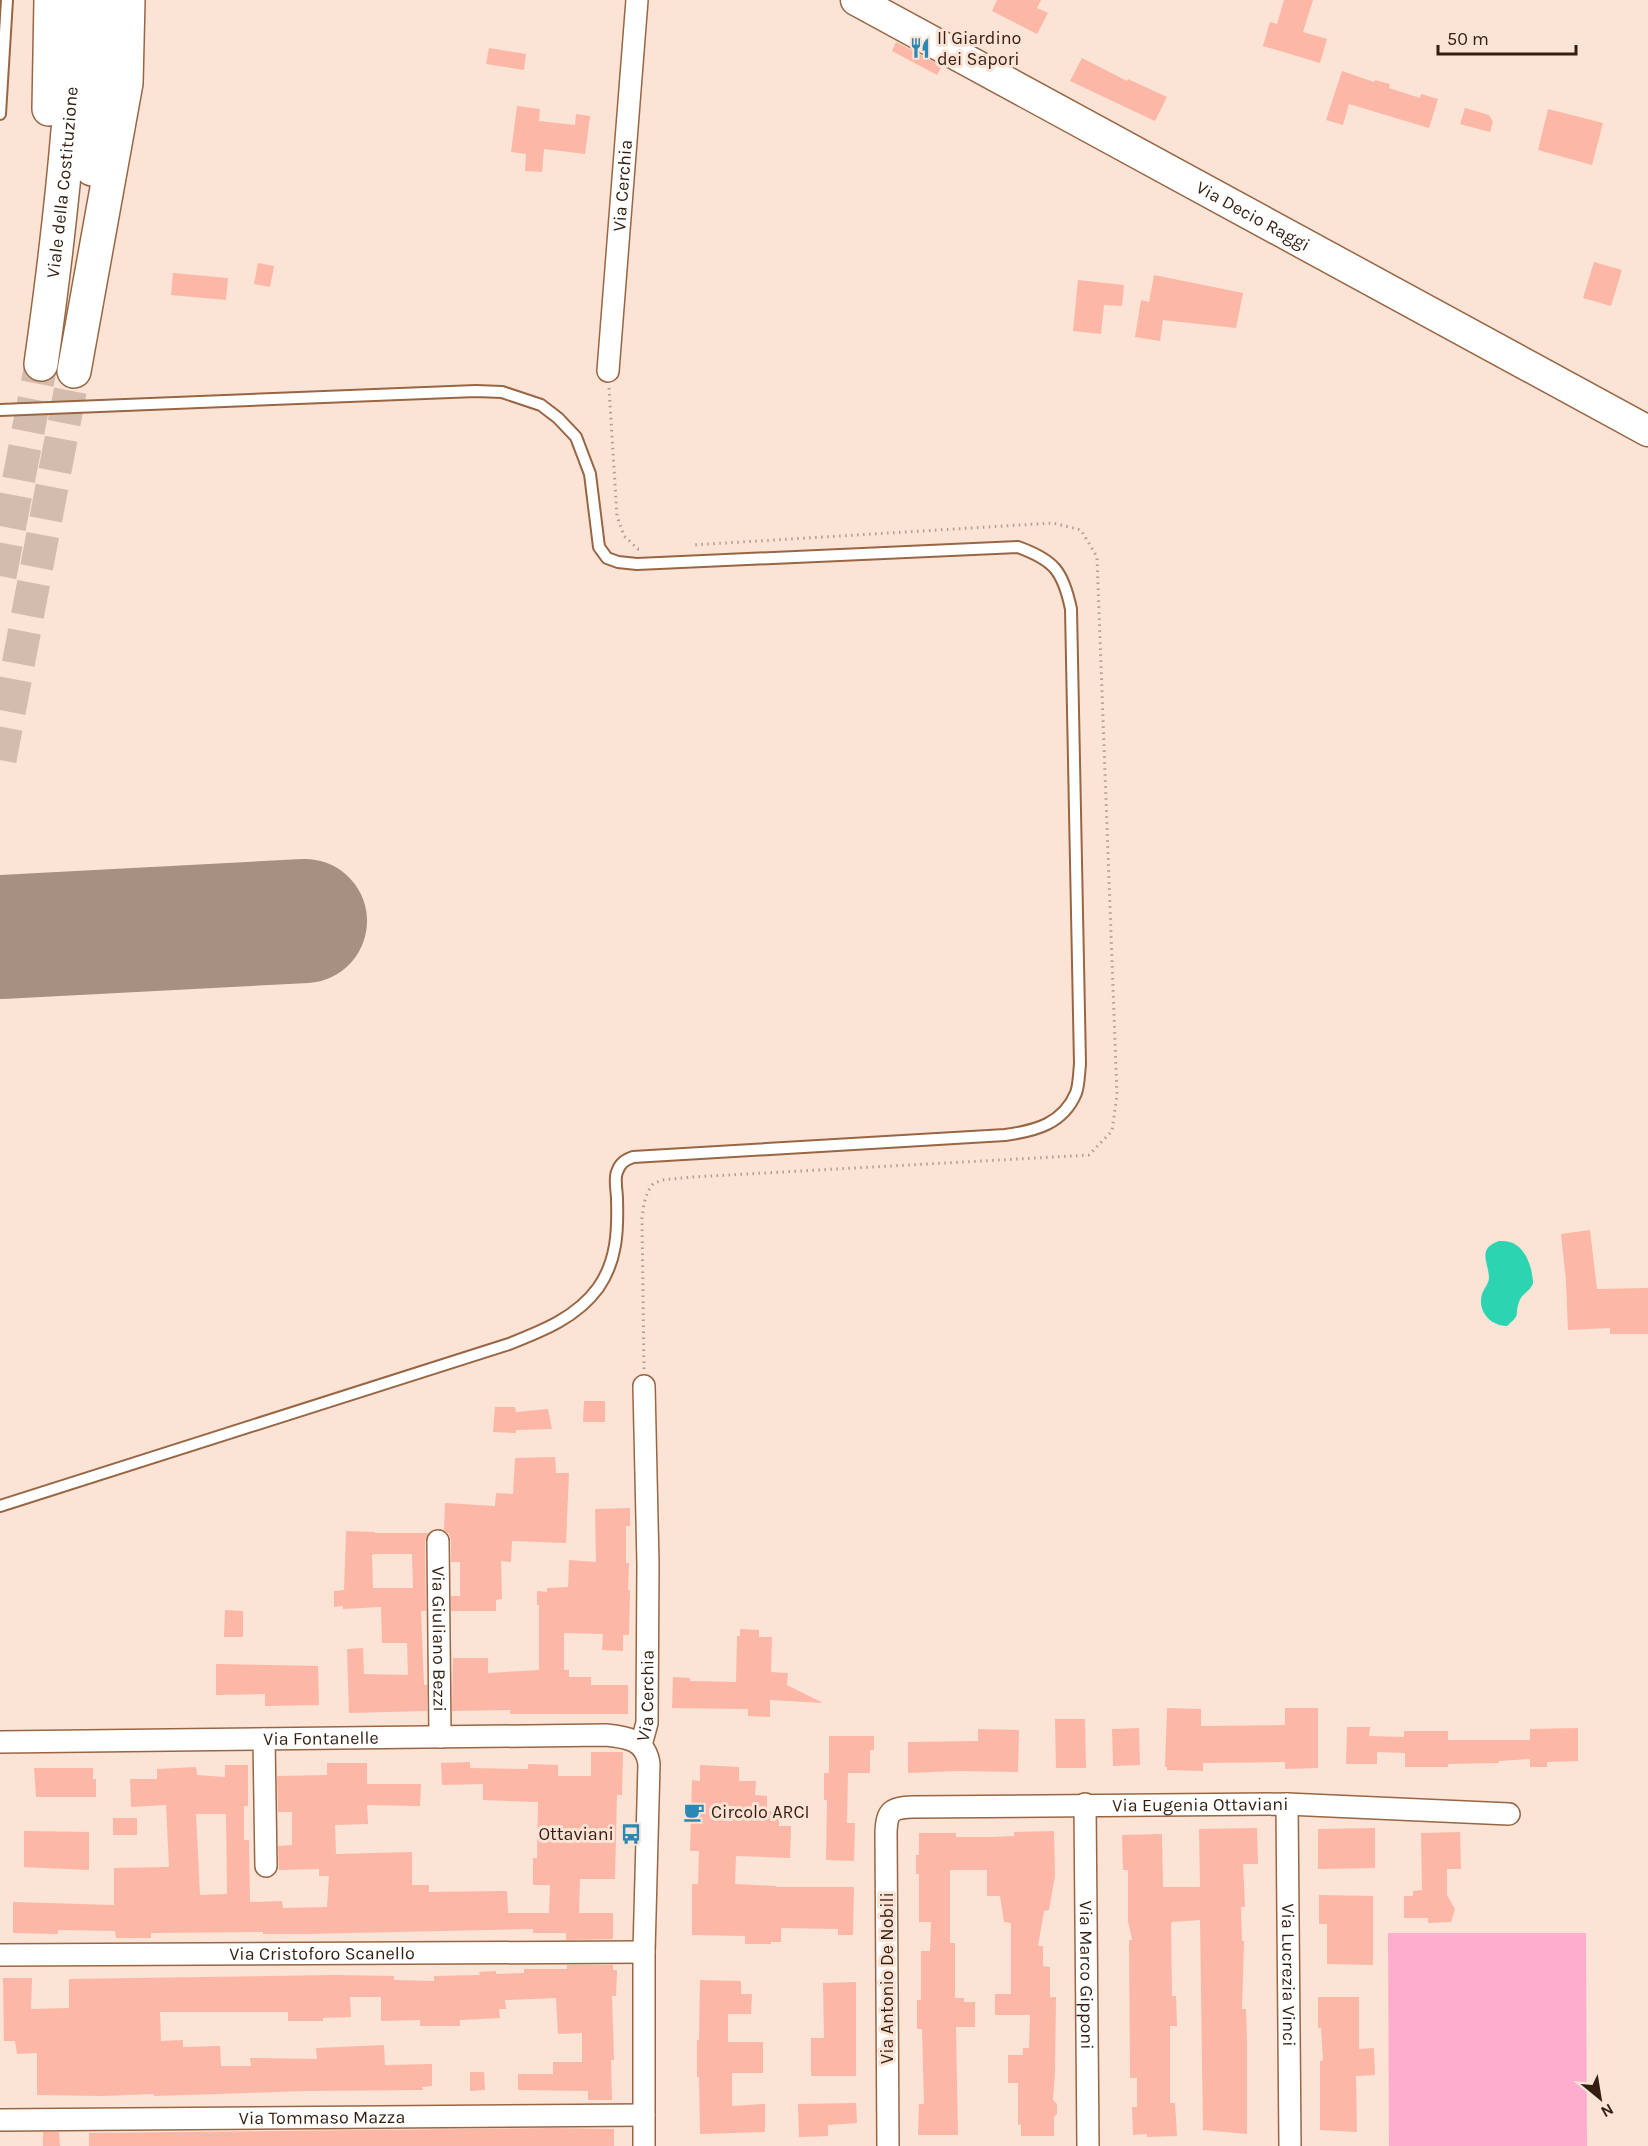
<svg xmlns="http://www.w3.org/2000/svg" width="1648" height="2146" font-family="Karla,sans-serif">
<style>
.green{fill:#fdaece}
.water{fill:#2cd4b1}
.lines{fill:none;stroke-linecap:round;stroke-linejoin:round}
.runway{stroke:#a69082;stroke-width:124}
.building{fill:#fcb7a7;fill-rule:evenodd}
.trunk-tunnel{stroke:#d3bcae;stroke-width:33;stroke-dasharray:33 16;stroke-linecap:butt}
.service-casing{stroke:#964;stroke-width:14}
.minor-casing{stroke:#964;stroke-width:24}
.secondary-casing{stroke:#964;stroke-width:33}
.trunk-casing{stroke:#964;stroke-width:36}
.path{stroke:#b39c8e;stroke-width:3;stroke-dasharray:1.5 4.5;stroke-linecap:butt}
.service{stroke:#fff;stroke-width:10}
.minor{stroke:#fff;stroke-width:21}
.secondary{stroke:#fff;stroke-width:30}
.trunk{stroke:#fff;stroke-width:33}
.labels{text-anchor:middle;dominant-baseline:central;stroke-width:6;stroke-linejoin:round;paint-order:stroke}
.poi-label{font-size:18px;fill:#331e10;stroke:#fbe3d5;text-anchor:start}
.street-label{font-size:18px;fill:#331e10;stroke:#fbe3d5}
</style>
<rect width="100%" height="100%" fill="#fbe3d5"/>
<!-- green -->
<path class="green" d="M1388,1933H1586L1587,2146H1389Z"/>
<!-- water -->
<path class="water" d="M1499,1241C1518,1240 1526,1252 1531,1269C1532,1274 1533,1279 1533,1283C1531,1291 1521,1294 1519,1302C1514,1316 1522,1313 1507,1326C1491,1326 1477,1312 1482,1294C1484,1288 1489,1284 1489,1277C1488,1261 1477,1249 1499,1241Z"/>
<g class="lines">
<!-- runway -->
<path class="runway" d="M0,937L305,921"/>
</g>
<!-- building -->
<path class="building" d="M997,0H1041L1037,8L1048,13L1037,34L992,11Z
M1284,0H1313L1303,32L1327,39L1320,63L1263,46L1270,22L1277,24Z
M896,42L942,66L937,75L892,51Z
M489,48L526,54L524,70L486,64Z
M1082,58L1127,81L1128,79L1167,97L1155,121L1070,81Z
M1342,71L1374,82L1375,80L1390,84L1389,88L1420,98L1421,94L1438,99L1429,128L1349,104L1343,125L1326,120Z
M517,106L540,109L539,121L575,125L576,114L590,116L585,154L544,149L542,172L525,171L526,154L511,152Z
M1465,108L1489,115L1493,122L1490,132L1460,124Z
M1548,109L1603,123L1592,165L1538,150Z
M1594,262L1622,270L1611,306L1583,298Z
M258,263L274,266L270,287L254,284Z
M173,273L228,278L226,300L171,295Z
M1154,275L1243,293L1236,328L1163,320L1160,341L1135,337L1141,300L1149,302Z
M1078,280L1124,285L1122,306L1104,305L1101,334L1073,331Z
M1590,1230L1597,1289L1648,1288V1334H1610V1328L1568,1330L1566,1281L1561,1234Z
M584,1401H605V1422H583Z
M495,1407H515L516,1412L548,1409L552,1429L516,1430V1433L493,1432Z
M555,1457L556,1473H569L566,1543L512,1541L511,1562L501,1561L502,1599L496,1600V1611H451V1596H460V1562H451V1540L449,1534L444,1530L445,1503L495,1506L496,1493L513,1494L515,1458Z
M630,1508V1526H626V1563H629L628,1590H630L629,1635H623V1651L602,1650L603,1634L564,1633V1670H569V1677H591V1685H628V1714H510V1710L452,1711L453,1658H488V1673L539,1670V1605H537V1591L547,1592V1588L568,1587L569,1560L596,1562L595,1509Z
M346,1531L375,1532V1533H428L425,1541L426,1611H421L424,1685H427V1711L349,1713L347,1649L363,1648L364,1674L408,1675L407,1643H382L381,1607L343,1609V1606L334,1607V1591L344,1590ZM375,1554H412L413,1588H373L372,1555Z
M225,1610L243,1611V1637H224Z
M740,1629L759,1630V1637H772L771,1672L788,1673L787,1685L823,1703L770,1700V1717L748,1716V1709L672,1708L673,1677L690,1678V1681L736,1682L737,1636H740Z
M216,1664L318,1666L319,1705L265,1706V1694L216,1695Z
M1167,1708L1201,1709V1726L1285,1725V1708H1318V1768L1285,1769V1762L1203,1763V1771L1167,1770V1767H1165Z
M1055,1719H1085L1086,1768H1056Z
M1347,1727H1370L1369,1736L1404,1737V1731H1448V1740H1530V1729L1578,1728V1761L1547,1762V1767H1530V1759L1499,1761V1763L1448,1764V1767H1405V1753L1377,1752V1764H1346Z
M1139,1728L1140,1765L1113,1766L1112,1729Z
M978,1729L1019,1730L1018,1772L958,1771L908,1773V1742L978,1741Z
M829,1736H874V1750H870V1773H848L847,1823H855L854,1861L826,1860L827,1800H824V1773H829Z
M591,1752H623L622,1795H617L615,1879H580L579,1913H613V1939L566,1940V1933H533V1929L305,1934H263V1932L151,1933V1938H116L115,1931L58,1930V1934L13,1933V1902L114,1905V1868L169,1867L166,1805L131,1807L130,1779H157V1769L196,1767L197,1775L225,1777V1765H248V1806H244V1840H249L250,1902L282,1901L283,1908L327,1907L329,1876H319V1869L279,1870L278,1846L292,1845V1812H278L277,1776L327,1775V1763H367V1784H421L420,1806L367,1805L368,1824L335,1825L336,1854L412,1852V1885H429V1892L507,1891L508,1913H549L550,1885H533V1858H537L538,1802L483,1800V1784L442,1785L441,1763L470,1762V1768L528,1769V1764L558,1765V1776H591ZM196,1814H226L227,1894L200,1895Z
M700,1765L739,1767V1781H756L755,1795L767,1796V1811H779V1826H791L790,1858L736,1856L735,1884L776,1886V1887H854L853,1935H838V1929L781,1928V1942H771V1944H745V1936L692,1935V1884H698L699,1851H690L692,1780L700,1781Z
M34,1768H93V1779H96V1797H36Z
M113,1818H137V1835H113Z
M1257,1828L1258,1864H1243L1245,1907H1241L1242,1941H1244L1242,2009H1246L1247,2040V2134L1203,2130L1200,1920L1172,1922L1171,1924L1172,1996H1176L1177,2026H1170V2103H1175L1177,2136L1147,2137V2134L1133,2135L1132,2107H1137V2078H1130L1129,1940H1132L1128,1921V1870H1123L1122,1835L1162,1834L1163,1887H1200L1199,1829Z
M1375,1828V1868L1318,1869V1829Z
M24,1831L89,1832V1870L24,1867Z
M1054,1831L1055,1876L1049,1910L1044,1911L1038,1946H1043V1966L1050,1967V1997H1056L1055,2072L1053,2100L1057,2104V2114L1054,2117V2136H1021V2124L1018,2125V2083H1008V2055H1023V2048H1029L1030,2015H995V1994H1011V1923L1004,1922L1000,1896H987V1870H950V1943H955V1998H964V2002H975V2027H956L958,2135H918L919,2104H924L922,2029H917V2000H921V1951H930L931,1922H919V1874H916V1855H919V1833H956V1837H994L1014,1836V1832Z
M1460,1832L1461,1869H1447V1895L1455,1909L1451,1922L1428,1923V1918H1404V1896H1413V1891L1422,1890L1421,1833Z
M1319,1895L1373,1896V1965L1327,1964V1924H1319Z
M567,1965H613V1970H617L616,1996H612L614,2060H611L612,2100H588V2091L518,2090V2074H553V2062H582V2033L558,2034L556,1998L505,2000L506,2009H499L500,2018L460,2020V2026H420V2020L381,2021V1997H350L351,2017L323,2018V2021H288V2012H160L161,2041L183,2040V2047L220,2046L221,2066H251L250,2058L317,2059L316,2048L384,2045L385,2065L432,2064V2086L422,2087L423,2090L306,2091L154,2096V2094L103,2096L37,2095V2053L17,2054L15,2041H4L3,1978H32L31,2009L69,2008V1979L335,1975L394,1976V1980L434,1981V1976L480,1975L479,1972L496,1971V1974L524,1973V1969H567Z
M700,1980L741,1981V1994H752L751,2014H728V2042H763V2073H732V2106L765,2104V2132L700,2134L699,2077H697V2040H699Z
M856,1982V2076H811V2038H824L823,1983Z
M1318,1997H1359V2049L1374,2048L1375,2075L1356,2076L1357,2132L1320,2130V2061L1323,2060L1321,2028H1318Z
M470,2072H484L485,2090L470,2091Z
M856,2103L857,2123L828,2125V2136L799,2137L798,2104Z
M556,2128L614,2129V2146H89V2133Z
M43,2132H59L60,2146H43Z"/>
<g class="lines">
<!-- trunk-tunnel -->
<path class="trunk-tunnel" d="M0,576L41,364
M0,760L74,371"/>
<!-- service casing -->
<g class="service-casing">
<path id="service" d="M0,114L7,0
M0,410L476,391L502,392L541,405L558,418L576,437L590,474L599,547L607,558L618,562L637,564L1018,547C1054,560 1063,571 1071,609L1080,1064C1079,1073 1079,1085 1076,1093C1063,1124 1035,1131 1005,1135L633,1157C625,1160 620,1163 617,1172C614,1179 617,1191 617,1199C618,1231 617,1261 598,1288C576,1318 542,1331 509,1344L0,1506"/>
</g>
<!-- minor casing -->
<g class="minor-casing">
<g id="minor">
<path id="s1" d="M608,371L637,0"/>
<path id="s2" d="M438,1541L440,1737"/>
<path d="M264,1739L266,1866"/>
<path id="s3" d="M0,1742L606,1735C627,1737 646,1740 649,1764L644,1952V2146"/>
<path id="s4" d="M641,1745L647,1723L648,1564L644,1386"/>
<path id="s5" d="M1085,1804L1088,2146"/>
<path id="s6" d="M1287,1804L1290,2146"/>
<path id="s7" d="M0,1955L644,1952"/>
<path id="s8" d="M0,2120L644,2115"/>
<path id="s9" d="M888,2146L886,1832C887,1810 892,1808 913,1807L1287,1804L1509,1814"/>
</g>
</g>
<!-- secondary casing -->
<g class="secondary-casing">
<g id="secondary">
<path id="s10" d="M856,0L1648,431"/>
</g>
</g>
<!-- trunk casing -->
<g class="trunk-casing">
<g id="trunk">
<path d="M49,109L51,0"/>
<path d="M92,169L102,0"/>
<path id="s11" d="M41,364C58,244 72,122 76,0"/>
<path d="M74,371L126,83L128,0"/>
</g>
</g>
<!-- path -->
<path class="path" d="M609,388L617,516L624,536L638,549H640
M644,1369L642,1218L644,1203L648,1191L653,1184L662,1180L693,1177L1089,1155L1112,1131L1117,1095L1097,557L1081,530L1053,523L692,545"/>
<!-- service -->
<use href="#service" class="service"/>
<!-- minor -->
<use href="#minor" class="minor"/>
<!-- secondary -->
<use href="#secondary" class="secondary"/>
<!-- trunk -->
<use href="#trunk" class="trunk"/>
</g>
<!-- icons -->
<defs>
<g id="restaurant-bare" transform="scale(1.62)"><path d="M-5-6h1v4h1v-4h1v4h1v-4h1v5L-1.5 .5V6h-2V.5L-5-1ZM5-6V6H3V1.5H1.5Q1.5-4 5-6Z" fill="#2b88b4" stroke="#fbe3d5" stroke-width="2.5" paint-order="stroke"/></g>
<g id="cafe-bare" transform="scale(1.62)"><path d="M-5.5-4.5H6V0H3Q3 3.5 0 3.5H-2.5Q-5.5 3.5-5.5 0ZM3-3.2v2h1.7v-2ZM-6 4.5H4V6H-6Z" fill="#2b88b4" stroke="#fbe3d5" stroke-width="2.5" paint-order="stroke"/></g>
<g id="bus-bare" transform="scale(1.62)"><path d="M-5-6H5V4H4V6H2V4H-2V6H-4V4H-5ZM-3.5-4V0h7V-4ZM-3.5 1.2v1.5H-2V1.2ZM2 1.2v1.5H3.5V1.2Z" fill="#2b88b4" stroke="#fbe3d5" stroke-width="2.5" paint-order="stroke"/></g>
</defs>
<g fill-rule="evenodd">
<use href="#restaurant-bare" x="920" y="48"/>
<use href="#cafe-bare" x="694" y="1812"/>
<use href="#bus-bare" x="631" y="1834"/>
</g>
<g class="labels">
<!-- poi labels -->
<g class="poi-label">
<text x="937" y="38">Il Giardino<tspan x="937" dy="21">dei Sapori</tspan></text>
<text x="711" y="1812">Circolo ARCI</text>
<text x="614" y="1834" text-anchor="end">Ottaviani</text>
</g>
<!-- street labels -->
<g class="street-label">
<text stroke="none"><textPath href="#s11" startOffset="183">Viale della Costituzione</textPath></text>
<text stroke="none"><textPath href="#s1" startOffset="186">Via Cerchia</textPath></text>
<text stroke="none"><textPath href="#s10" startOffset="452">Via Decio Raggi</textPath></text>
<text stroke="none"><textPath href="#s2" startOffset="98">Via Giuliano Bezzi</textPath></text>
<text stroke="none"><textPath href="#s4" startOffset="50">Via Cerchia</textPath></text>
<text stroke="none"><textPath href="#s3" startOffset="321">Via Fontanelle</textPath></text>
<text stroke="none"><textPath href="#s9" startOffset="645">Via Eugenia Ottaviani</textPath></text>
<text stroke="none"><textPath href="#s7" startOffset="322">Via Cristoforo Scanello</textPath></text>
<text stroke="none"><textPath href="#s5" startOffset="171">Via Marco Gipponi</textPath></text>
<text stroke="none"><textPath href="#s6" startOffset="171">Via Lucrezia Vinci</textPath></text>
<text transform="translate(887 1978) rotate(-90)">Via Antonio De Nobili</text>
<text stroke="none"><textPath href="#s8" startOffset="322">Via Tommaso Mazza</textPath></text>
</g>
</g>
<!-- north arrow -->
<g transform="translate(1600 2098) rotate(150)" stroke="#fbe3d5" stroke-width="4.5" paint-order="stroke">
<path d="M0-4.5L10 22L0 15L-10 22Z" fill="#331e10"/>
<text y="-9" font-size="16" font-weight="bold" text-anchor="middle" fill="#331e10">N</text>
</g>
<!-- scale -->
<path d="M1438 45v9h138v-9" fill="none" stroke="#331e10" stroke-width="3"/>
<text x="1447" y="45" font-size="18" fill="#331e10" stroke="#fbe3d5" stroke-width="4.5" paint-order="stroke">50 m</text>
</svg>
